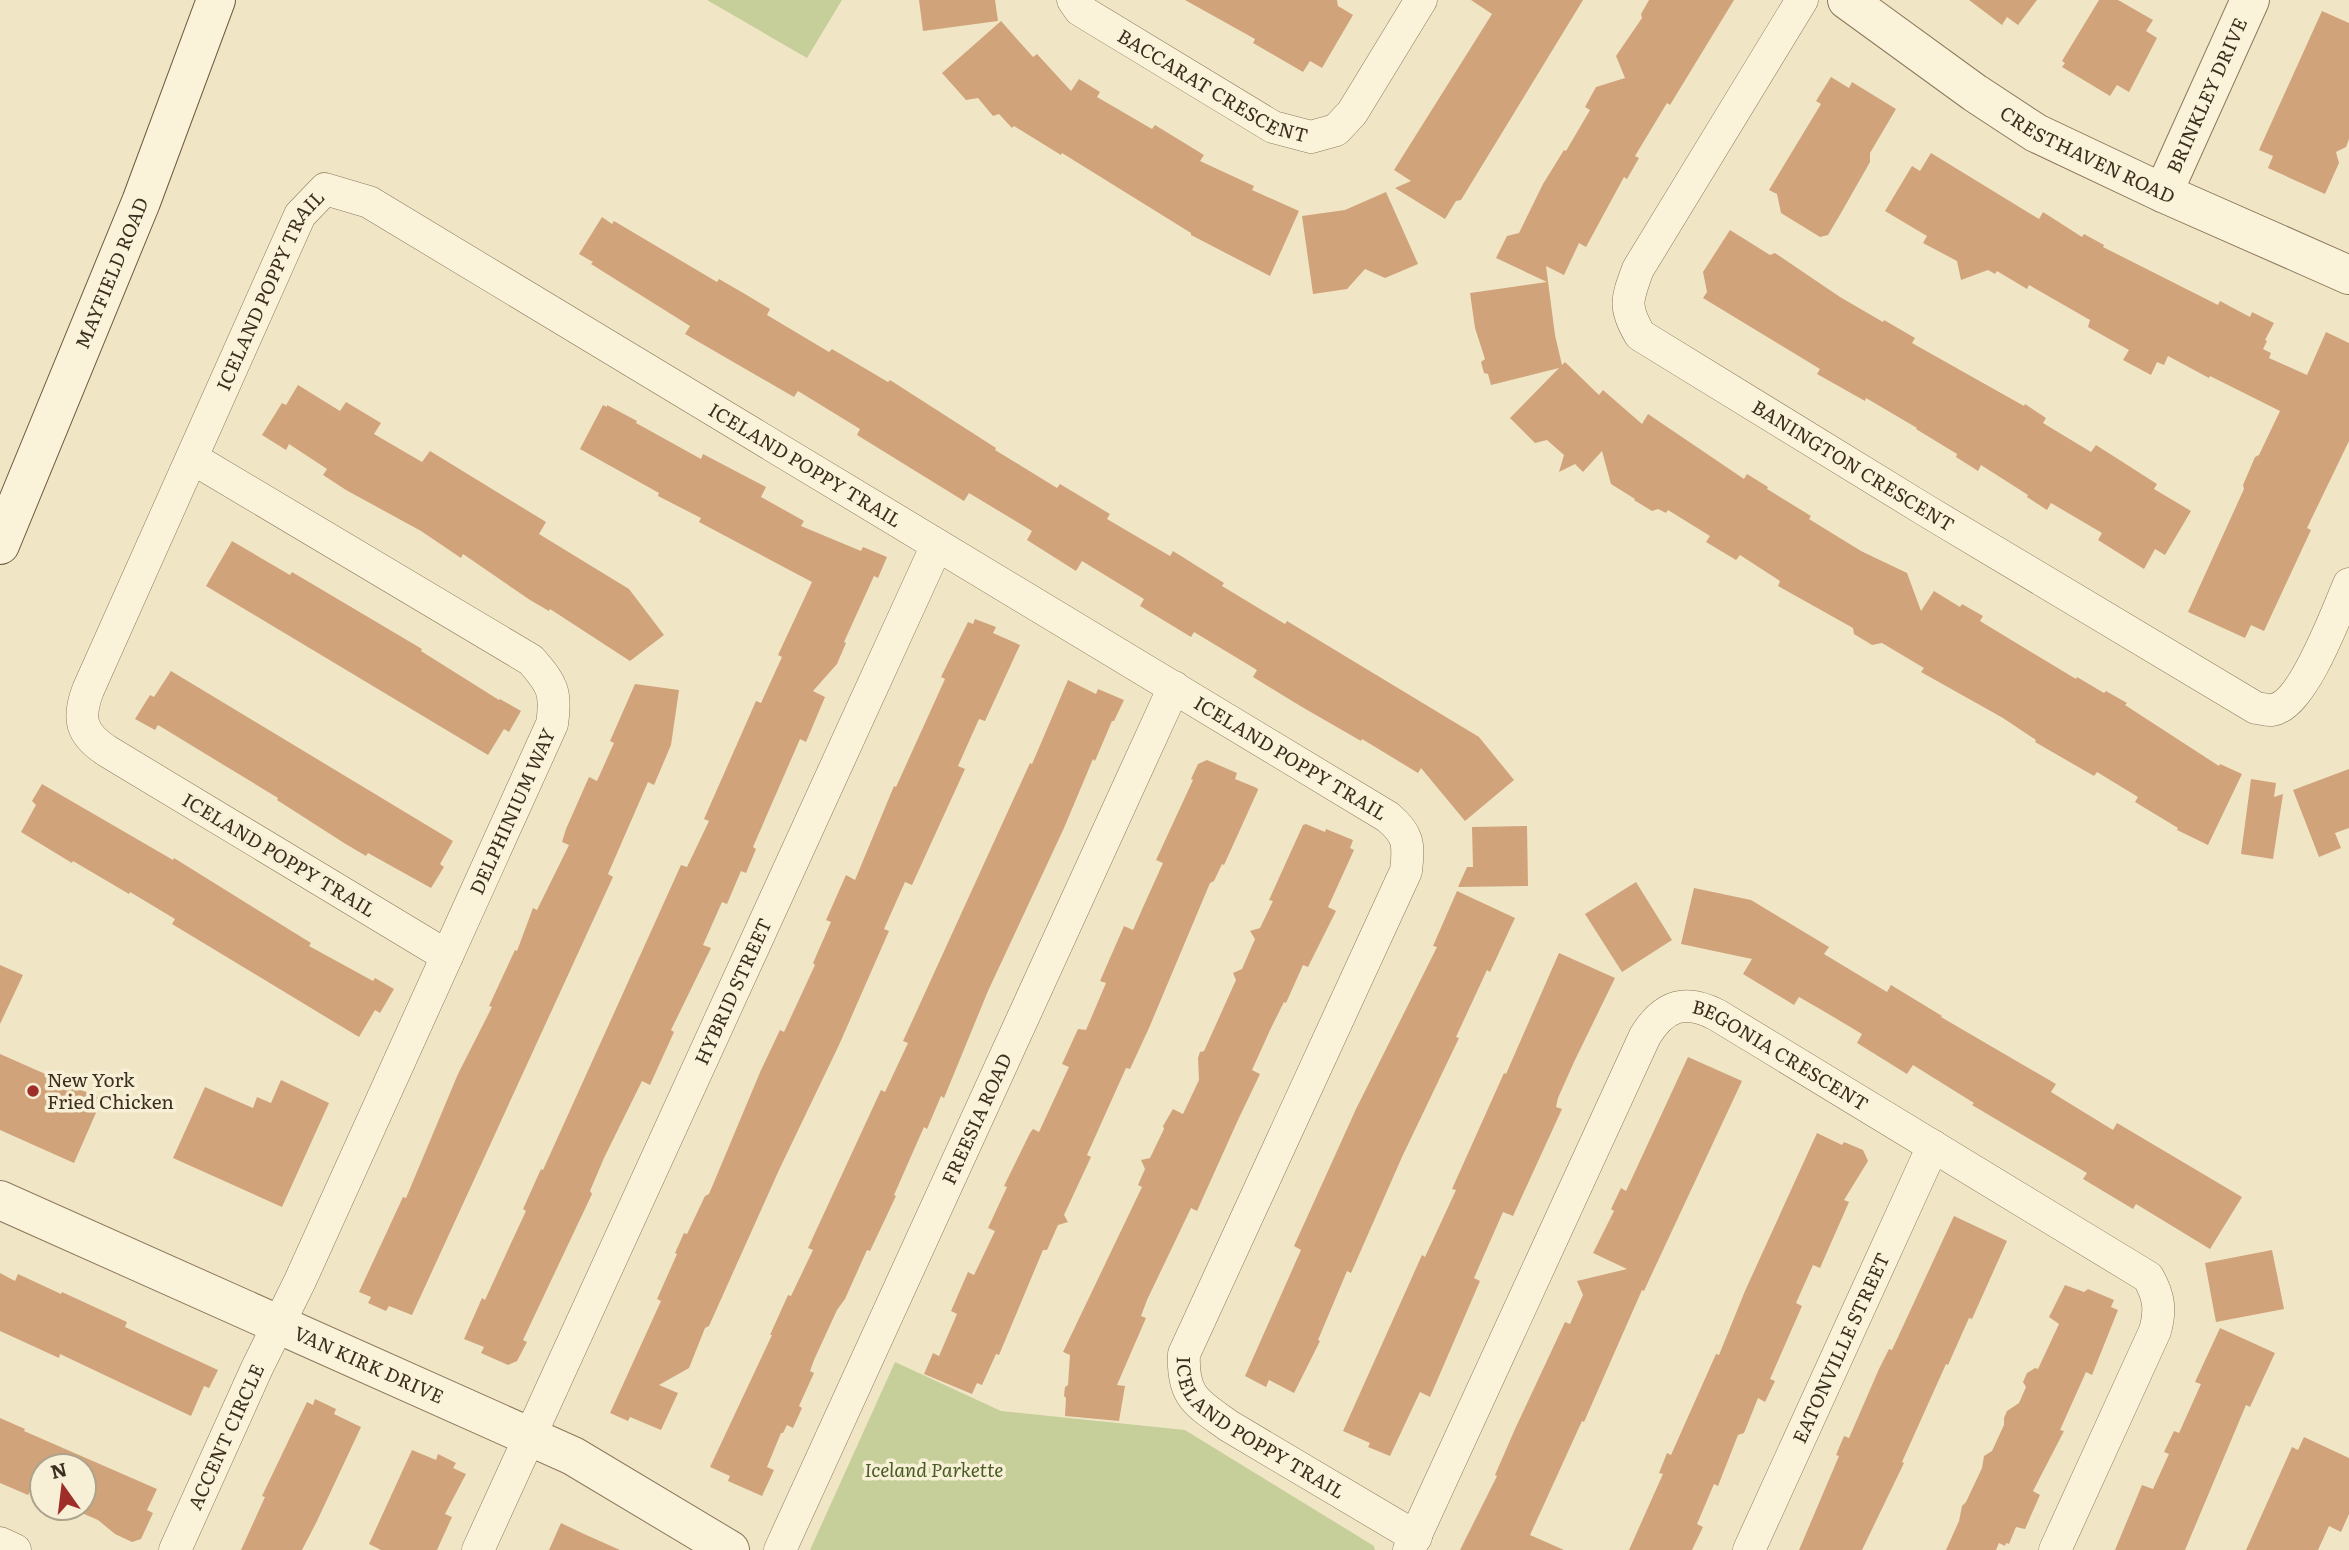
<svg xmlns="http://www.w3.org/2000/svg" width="2349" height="1550" font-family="Literata,serif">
<rect width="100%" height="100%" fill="#f0e6c6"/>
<!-- green -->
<g fill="#c6cf99">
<polygon points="707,0 842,0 807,58"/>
<polygon points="895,1362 1001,1411 1185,1430 1374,1546 1375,1550 810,1550"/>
</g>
<!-- building -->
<g fill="#d0a37b">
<polygon points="919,0 995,0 998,21 923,31"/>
<polygon points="1185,0 1337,0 1338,6 1353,15 1322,68 1310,61 1303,72 1253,43 1255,39"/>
<polygon points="1471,0 1583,0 1461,200 1456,201 1445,219 1395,188 1411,181 1394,170 1492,14"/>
<polygon points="1649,0 1734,0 1670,105 1667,103 1635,156 1639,158 1627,179 1624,177 1586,247 1579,243 1564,275 1546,266 1555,335 1562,365 1565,362 1599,395 1603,390 1642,424 1648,414 1744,479 1747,474 1768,487 1767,489 1811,516 1809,519 1861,551 1907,573 1921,611 1934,591 1960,607 1962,604 1983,616 1980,621 2076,679 2077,677 2104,693 2106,691 2127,703 2125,705 2219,766 2220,764 2242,774 2208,845 2177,830 2178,828 2135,802 2138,797 2097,772 2094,776 2035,742 2036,740 2003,718 1921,672 1924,668 1882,643 1872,645 1854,634 1853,628 1778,586 1780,581 1740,555 1736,560 1706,542 1710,536 1668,510 1666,513 1658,509 1652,511 1634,500 1635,499 1611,484 1602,451 1583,472 1575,464 1559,472 1564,455 1547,440 1535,443 1510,418 1559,368 1491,385 1488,374 1484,373 1481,362 1485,359 1475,328 1470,293 1547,282 1496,258 1507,236 1519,233 1543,184 1564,150 1566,151 1590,110 1585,107 1596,87 1625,78 1616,56 1642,18 1641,14"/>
<polygon points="1969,0 2037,0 2018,25 2007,17 2002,25"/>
<polygon points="2099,0 2118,0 2153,20 2146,31 2157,38 2129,92 2117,85 2110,96 2062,67 2065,63 2062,61"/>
<polygon points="2322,11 2349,23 2349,139 2346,147 2336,152 2339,163 2325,194 2268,168 2273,156 2259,150"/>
<polygon points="1001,21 1033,57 1037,54 1071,91 1079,79 1100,92 1097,97 1152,129 1155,125 1204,155 1200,161 1254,186 1252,190 1299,211 1270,276 1191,235 1191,233 1062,153 1061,155 1014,126 1012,128 999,114 993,116 978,98 966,100 942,73"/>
<polygon points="1831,77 1849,88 1852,82 1896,109 1870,153 1870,162 1841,213 1828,235 1820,237 1781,213 1777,194 1769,190 1821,104 1816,101"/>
<polygon points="1931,153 2039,219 2043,212 2082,237 2084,234 2104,245 2103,247 2218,305 2220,301 2250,317 2252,312 2274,323 2265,340 2267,341 2263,349 2271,353 2269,358 2307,375 2326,332 2349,343 2349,441 2307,528 2311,530 2264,631 2251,625 2245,638 2188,612 2244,489 2243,485 2255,457 2259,455 2280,411 2210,376 2209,378 2168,356 2164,365 2157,362 2151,375 2123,360 2129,350 2088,327 2090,320 2029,285 2027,289 1997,271 1995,274 1988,270 1961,280 1957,261 1923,243 1927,236 1885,211 1912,166 1920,171"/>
<polygon points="1386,192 1418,264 1385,278 1365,269 1347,289 1313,294 1302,216 1345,210"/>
<polygon points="602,217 612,224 614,221 717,282 719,279 745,294 770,309 767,315 829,352 832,349 888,382 890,380 996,448 995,450 1057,488 1060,484 1110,514 1107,519 1170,556 1173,551 1224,583 1222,586 1285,624 1287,621 1479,737 1514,780 1465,821 1421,768 1418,773 1362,739 1361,741 1302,707 1253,677 1257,670 1194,632 1191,637 1140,606 1144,599 1082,561 1076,571 1027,540 1032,531 969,493 964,501 857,435 860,429 798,391 794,397 685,334 690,326 591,264 593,262 579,254"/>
<polygon points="1730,230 1770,255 1775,253 1840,297 1883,322 1884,320 1915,338 1912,343 2024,406 2025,404 2046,418 2043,423 2091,452 2096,445 2157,484 2154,489 2191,511 2165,555 2155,549 2144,569 2098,540 2102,533 2051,503 2047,510 2027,497 2028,495 1981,465 1978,471 1956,457 1957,454 1916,429 1917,428 1866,398 1865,401 1817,374 1820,369 1703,298 1707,292 1703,272"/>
<polygon points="298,385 340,411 346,402 381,423 374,434 422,462 430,451 546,522 539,534 629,589 664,635 630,661 550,609 549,611 530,600 463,554 461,558 421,531 346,490 323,475 327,469 289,444 286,450 262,435 282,403 286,405"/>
<polygon points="603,405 607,407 607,405 637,421 636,423 701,459 703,454 766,487 761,497 804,521 801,526 861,551 863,547 887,557 878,578 874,576 844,642 846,643 837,664 813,691 825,697 806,742 800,739 753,847 756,849 746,873 741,871 727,904 722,902 703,945 711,948 671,1030 674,1032 650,1085 642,1081 604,1158 590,1191 592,1194 523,1340 527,1342 517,1361 508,1365 481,1353 484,1347 464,1339 482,1298 485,1300 512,1241 526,1211 523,1209 541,1169 543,1170 681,865 687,867 709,821 704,819 756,701 761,703 782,657 778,655 812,582 699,522 701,518 658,496 659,493 580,449"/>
<polygon points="232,541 290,575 292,572 422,649 421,651 499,700 500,699 521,711 509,732 504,729 488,755 206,586"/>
<polygon points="975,619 996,627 993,633 1020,645 985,721 979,719 958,766 965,769 912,885 905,882 884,929 889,931 839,1045 779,1170 709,1326 705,1328 689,1368 659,1385 678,1393 661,1430 630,1417 628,1421 610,1413 661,1301 657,1299 677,1254 675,1253 684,1233 687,1234 705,1196 709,1194 761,1070 780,1030 784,1032 815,965 813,963 831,922 826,920 846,875 855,880 894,786 896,787 945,679 941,677 968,622 973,624"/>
<polygon points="171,671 453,841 440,864 444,867 431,888 368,853 366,856 344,843 277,800 278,798 158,725 155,730 135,719 150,695 154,697"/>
<polygon points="1068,680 1096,694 1098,689 1124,700 1114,721 1112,721 1095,761 1093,759 1064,828 988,991 944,1098 941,1096 927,1129 924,1127 894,1195 896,1196 870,1251 867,1250 845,1299 837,1310 814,1360 810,1371 814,1373 799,1406 802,1408 793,1428 787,1425 783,1433 781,1433 767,1467 774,1470 762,1496 728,1481 730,1476 710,1467 772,1335 770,1335 788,1295 791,1296 813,1250 808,1248 881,1090 885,1092 908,1043 903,1041 1030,763 1032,764"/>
<polygon points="635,684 679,690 671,745 654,785 648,782 608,874 613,877 412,1315 389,1306 386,1311 368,1303 371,1297 359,1292 403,1197 406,1198 458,1074 492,1007 489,1006 515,950 517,951 533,908 537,910 569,845 562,842 566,829 589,777 597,781 614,743 610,741"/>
<polygon points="1207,760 1237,773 1235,779 1257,788 1258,790 1224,865 1222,864 1214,881 1210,883 1149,1028 1130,1069 1126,1068 1087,1155 1091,1157 1064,1215 1068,1222 1058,1225 1047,1250 1043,1250 999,1355 996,1354 982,1385 977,1383 972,1394 924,1374 933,1353 939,1356 957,1314 951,1311 968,1272 974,1275 995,1231 988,1228 1007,1187 1004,1186 1030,1133 1033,1129 1039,1132 1069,1067 1062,1064 1078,1029 1086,1030 1106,983 1100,981 1124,926 1133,930 1144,905 1163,863 1156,860 1193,780 1191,779 1198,764"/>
<polygon points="2349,769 2349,828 2335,833 2341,848 2319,857 2293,790"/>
<polygon points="2251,779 2276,783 2274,797 2283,794 2273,859 2241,854"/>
<polygon points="42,784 173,860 174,858 311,943 309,946 373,981 375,978 394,989 380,1013 375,1010 359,1037 172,924 175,919 130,892 129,894 73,861 72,863 21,832 36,805 32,801"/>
<polygon points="1306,824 1325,832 1326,829 1353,840 1350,848 1354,850 1328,907 1336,911 1308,967 1303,965 1286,1003 1284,1002 1271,1028 1252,1070 1260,1074 1238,1120 1197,1211 1191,1208 1147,1300 1141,1316 1146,1318 1117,1385 1125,1386 1119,1421 1065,1416 1066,1398 1064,1396 1065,1387 1068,1385 1070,1355 1063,1352 1142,1187 1138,1185 1145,1169 1141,1160 1150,1158 1164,1129 1163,1126 1173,1109 1183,1114 1199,1080 1198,1058 1200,1052 1204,1051 1236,980 1233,973 1242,969 1255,939 1250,931 1260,928 1273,901 1269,900 1303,825"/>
<polygon points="1527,826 1528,886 1458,887 1467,867 1473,867 1472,827"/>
<polygon points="1636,882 1672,940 1622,972 1585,914"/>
<polygon points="1694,888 1751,900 1829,947 1824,954 1887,992 1891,985 1942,1016 1941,1017 2056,1084 2051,1092 2113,1130 2117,1123 2242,1197 2210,1249 2136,1204 2133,1209 2083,1179 2087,1173 1972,1105 1974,1103 1913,1065 1907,1074 1857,1043 1862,1034 1820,1009 1799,997 1794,1005 1743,974 1752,959 1681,944"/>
<polygon points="1457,891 1515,918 1490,972 1487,970 1456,1037 1459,1038 1402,1157 1351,1273 1347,1271 1318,1340 1320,1341 1294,1393 1269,1380 1266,1387 1245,1376 1301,1250 1294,1246 1356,1109 1437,947 1433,946"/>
<polygon points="1559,953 1615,978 1574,1062 1558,1098 1556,1107 1562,1109 1513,1216 1503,1212 1485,1253 1474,1278 1480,1281 1430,1397 1420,1392 1390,1456 1368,1447 1370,1443 1343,1431 1422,1255 1425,1257 1456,1190 1452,1189 1504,1073 1506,1074"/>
<polygon points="0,965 23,975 0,1024"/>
<polygon points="0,1054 102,1099 74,1163 0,1130"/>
<polygon points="1688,1057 1742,1081 1649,1280 1644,1291 1642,1290 1584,1422 1582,1421 1530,1535 1564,1550 1460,1550 1497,1476 1495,1475 1515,1429 1565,1322 1570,1324 1583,1295 1577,1281 1627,1269 1593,1253 1614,1211 1611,1209 1621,1188 1626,1191"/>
<polygon points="281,1080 329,1103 282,1207 173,1158 205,1087 253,1108 257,1097 271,1103"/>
<polygon points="1817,1133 1842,1145 1844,1142 1863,1150 1868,1161 1844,1200 1849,1202 1820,1268 1813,1265 1796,1303 1802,1306 1770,1379 1775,1381 1765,1402 1758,1398 1744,1433 1738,1435 1718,1486 1714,1484 1697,1524 1703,1527 1692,1550 1629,1550 1663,1474 1659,1473 1667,1453 1671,1455 1716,1354 1719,1355 1745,1291"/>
<polygon points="1954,1216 2007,1241 1972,1319 1969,1318 1948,1365 1946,1364 1902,1462 1904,1463 1862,1550 1799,1550 1839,1456 1836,1455 1844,1436 1849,1438 1879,1369 1889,1349 1892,1350"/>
<polygon points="2272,1250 2284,1309 2216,1322 2205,1263"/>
<polygon points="0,1273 15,1281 18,1274 61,1294 62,1292 127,1322 125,1327 218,1370 209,1388 204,1386 191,1416 60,1354 59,1358 0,1331"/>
<polygon points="2065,1285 2084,1292 2088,1289 2114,1300 2111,1307 2118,1310 2092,1375 2086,1372 2060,1430 2064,1431 2033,1491 2040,1495 2025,1529 2016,1527 2009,1544 2006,1543 2005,1546 1999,1543 1996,1550 1946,1550 1959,1521 1962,1506 1966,1502 1982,1468 1984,1456 1992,1451 2004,1425 2004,1418 2007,1411 2019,1403 2026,1387 2023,1382 2027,1373 2035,1368 2038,1369 2059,1324 2049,1317"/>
<polygon points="2220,1328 2275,1353 2250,1407 2246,1405 2185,1550 2115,1550 2142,1485 2153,1489 2169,1454 2164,1452 2174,1431 2179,1433 2201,1384 2195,1382"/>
<polygon points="315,1399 336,1409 334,1414 361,1427 317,1521 302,1550 241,1550 265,1497 262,1496 307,1402 313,1405"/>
<polygon points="0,1418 25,1429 24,1431 157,1489 147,1510 153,1513 141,1539 132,1542 115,1534 98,1520 84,1514 84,1466 42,1466 42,1495 31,1490 28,1495 0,1483"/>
<polygon points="2304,1437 2349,1458 2349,1514 2341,1532 2329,1526 2318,1550 2246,1550 2292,1447 2298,1450"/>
<polygon points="412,1450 436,1460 438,1454 456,1463 453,1468 466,1474 445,1514 452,1517 437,1550 381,1550 369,1544"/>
<polygon points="561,1523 584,1534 620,1550 549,1550"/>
</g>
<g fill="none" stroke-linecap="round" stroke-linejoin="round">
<defs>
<g id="minor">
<path id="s1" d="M1073,0l7,10 193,117 38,10 25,-7 16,-17 69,-113"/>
<path id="s2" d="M1802,0l-164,269c-11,30 -15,37 2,66l285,175 331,198c5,0 12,3 16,2 31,-4 65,-98 77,-126"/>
<path id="s3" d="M447,956l-340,-205c-26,-17 -30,-32 -19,-61l212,-475 25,-26 44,13 1019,615c21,18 21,27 18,54l-222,483c-2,43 13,49 45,72l187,111"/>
<polyline points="0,1543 15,1550"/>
<path id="s4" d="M175,1550l82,-182 43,-87 252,-557c5,-32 0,-40 -21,-64l-339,-202"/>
<path id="s5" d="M478,1550l459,-1005"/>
<path id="s6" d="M780,1550l394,-863"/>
<path id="s7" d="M1409,1550l236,-514c19,-31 40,-38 72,-21l431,262c11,19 13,33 7,54l-100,219"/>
<path id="s8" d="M1749,1550l184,-404"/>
</g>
<g id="tertiary">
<path id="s9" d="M1847,0l128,93 61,40 127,60 186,82"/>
<path id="s10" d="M2163,193l87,-193"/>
<path id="s11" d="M0,1200l573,256 157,94"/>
</g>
<g id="secondary">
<path id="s12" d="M0,545l141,-343 75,-202"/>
</g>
</defs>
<!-- minor casing -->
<use href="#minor" stroke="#8d785b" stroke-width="33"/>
<!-- tertiary casing -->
<use href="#tertiary" stroke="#8d785b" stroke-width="40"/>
<!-- secondary casing -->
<use href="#secondary" stroke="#6f593e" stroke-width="40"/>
<!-- minor -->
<use href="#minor" stroke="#faf3da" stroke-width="32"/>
<!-- tertiary -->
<use href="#tertiary" stroke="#faf3da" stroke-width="38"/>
<!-- secondary -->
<use href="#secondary" stroke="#faf3da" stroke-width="38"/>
</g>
<!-- markers -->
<circle fill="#9f2e28" stroke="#f7f0d6" stroke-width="2.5" cx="33" cy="1091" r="7"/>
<g text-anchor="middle" stroke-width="7" stroke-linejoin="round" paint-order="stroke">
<!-- street labels -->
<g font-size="19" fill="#3d2f1f" stroke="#f7f0d6">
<text dy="7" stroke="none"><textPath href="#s1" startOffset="166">BACCARAT CRESCENT</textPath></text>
<text dy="7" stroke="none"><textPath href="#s10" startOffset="107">BRINKLEY DRIVE</textPath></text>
<text dy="7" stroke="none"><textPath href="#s9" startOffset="287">CRESTHAVEN ROAD</textPath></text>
<text dy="7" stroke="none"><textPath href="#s12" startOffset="294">MAYFIELD ROAD</textPath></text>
<text dy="7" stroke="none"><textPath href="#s3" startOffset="908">ICELAND POPPY TRAIL</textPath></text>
<text dy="7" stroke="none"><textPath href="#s3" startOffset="1580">ICELAND POPPY TRAIL</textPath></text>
<text dy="7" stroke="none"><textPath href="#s2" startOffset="635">BANINGTON CRESCENT</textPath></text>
<text dy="7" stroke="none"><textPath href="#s3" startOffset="2147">ICELAND POPPY TRAIL</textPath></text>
<text dy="7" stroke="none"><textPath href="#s4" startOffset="812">DELPHINIUM WAY</textPath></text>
<text transform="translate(279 855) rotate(31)" y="7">ICELAND POPPY TRAIL</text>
<text dy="7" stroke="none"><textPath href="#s5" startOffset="614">HYBRID STREET</textPath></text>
<text dy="7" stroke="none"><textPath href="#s7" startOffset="726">BEGONIA CRESCENT</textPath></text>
<text dy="7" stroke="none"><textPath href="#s6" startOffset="474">FREESIA ROAD</textPath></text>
<text dy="7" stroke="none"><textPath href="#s8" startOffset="222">EATONVILLE STREET</textPath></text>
<text dy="7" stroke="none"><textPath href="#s11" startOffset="404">VAN KIRK DRIVE</textPath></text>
<text dy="7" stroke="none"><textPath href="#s3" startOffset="2966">ICELAND POPPY TRAIL</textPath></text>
<text dy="7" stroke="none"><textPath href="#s4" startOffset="124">ACCENT CIRCLE</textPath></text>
</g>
<!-- poi labels -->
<g font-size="19" fill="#3d2f1f" stroke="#f7f0d6" text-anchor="start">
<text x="47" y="1087">New York<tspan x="47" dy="22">Fried Chicken</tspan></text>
</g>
<!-- park labels -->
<g font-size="19" font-style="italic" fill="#495a25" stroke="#f7f0d6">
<text x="934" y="1477">Iceland Parkette</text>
</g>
</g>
<!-- north arrow -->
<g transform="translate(63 1487) rotate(346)"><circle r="33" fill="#f7f0d6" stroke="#ada38d" stroke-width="2"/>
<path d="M0-5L12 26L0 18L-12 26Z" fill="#9f2e28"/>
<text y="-10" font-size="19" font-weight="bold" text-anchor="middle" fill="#3d2f1f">N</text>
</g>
</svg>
